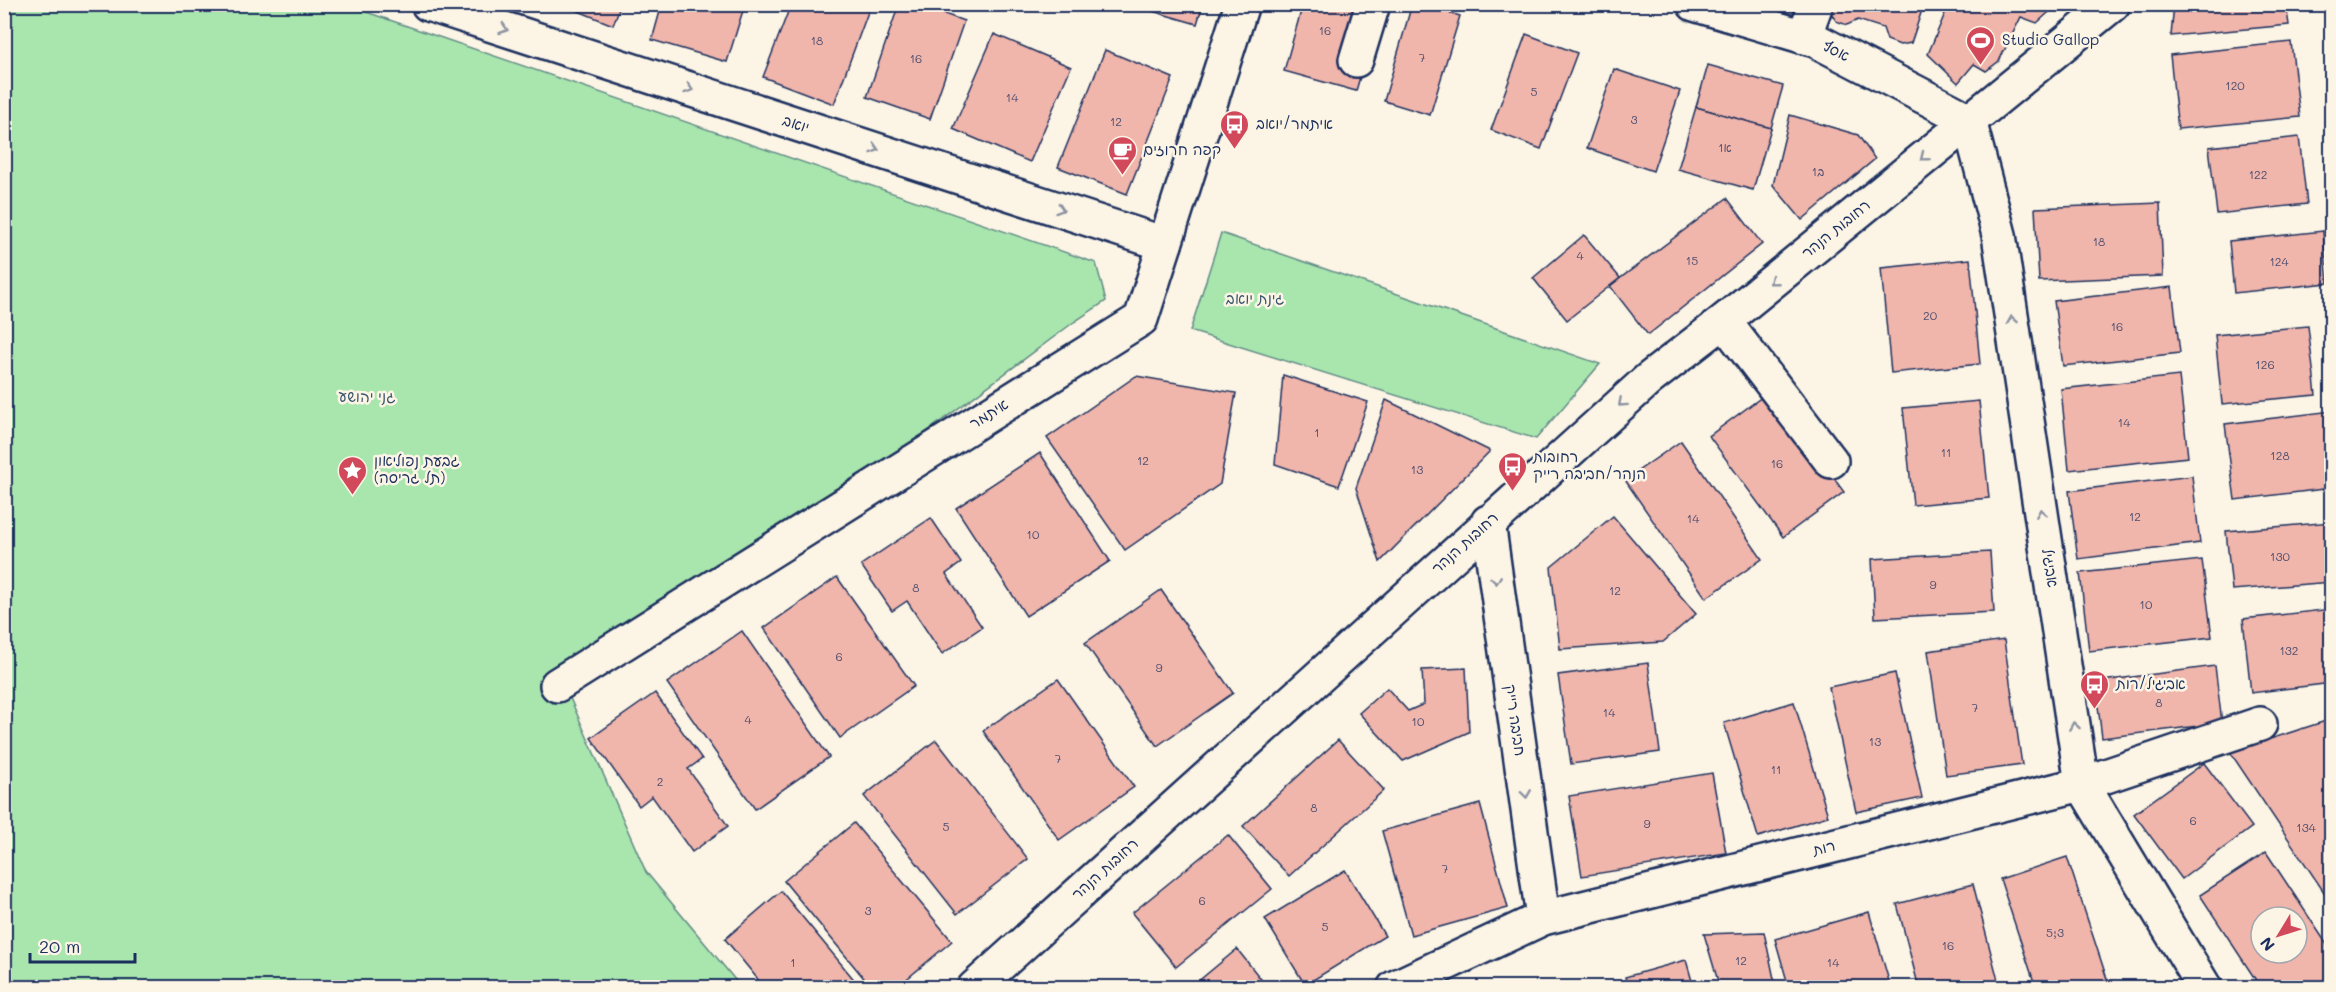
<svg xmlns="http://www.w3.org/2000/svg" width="2336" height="992" font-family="Mali,'Playpen Sans Hebrew',sans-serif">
<rect width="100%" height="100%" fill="#fcf5e5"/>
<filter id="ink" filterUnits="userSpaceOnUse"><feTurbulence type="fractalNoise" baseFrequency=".0167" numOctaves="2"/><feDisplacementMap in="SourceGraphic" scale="12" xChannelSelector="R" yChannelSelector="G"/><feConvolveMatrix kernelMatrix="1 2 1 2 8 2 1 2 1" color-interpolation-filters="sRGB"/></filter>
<g filter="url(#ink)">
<!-- green -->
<g fill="#a8e6ae" stroke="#628a86" stroke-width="1.5">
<polygon points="4,5 346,5 1096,263 1106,301 1074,322 570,698 646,872 741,987 5,987"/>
<polygon points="1221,233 1600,364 1536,439 1190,331"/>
</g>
<!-- building -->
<g fill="#f0b5ab" stroke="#1b2f5e" stroke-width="1.5" fill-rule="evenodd">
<polygon points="561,4 621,4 613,25"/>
<polygon points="662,4 745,4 727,62 652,40"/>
<polygon points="791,4 871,4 834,104 763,77"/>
<polygon points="899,4 916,4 964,21 930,119 867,97"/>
<polygon points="1128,4 1203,4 1197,24"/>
<polygon points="1303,4 1362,4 1364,63 1356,91 1284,71"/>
<polygon points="1412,4 1423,4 1460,16 1430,115 1384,101"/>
<polygon points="1834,4 1924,4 1911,43 1900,45 1887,40 1883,28 1858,20 1847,25 1836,21 1831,13"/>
<polygon points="1949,4 2058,4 2037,23 2021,17 1999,61 1986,71 1974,64 1958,83 1928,54"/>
<polygon points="2174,4 2286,4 2289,25 2171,36"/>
<polygon points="994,34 1071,67 1030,162 953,129"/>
<polygon points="1526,34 1577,53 1541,149 1491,130"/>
<polygon points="2291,42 2300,117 2178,129 2170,55"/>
<polygon points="1105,50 1173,78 1127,194 1058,167"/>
<polygon points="1708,65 1783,86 1771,128 1696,107"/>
<polygon points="1614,69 1680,91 1653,171 1587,148"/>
<polygon points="1696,107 1771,128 1753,190 1678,169"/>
<polygon points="1790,115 1858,135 1875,159 1802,220 1773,185"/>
<polygon points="2299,137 2307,204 2217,214 2209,147"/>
<polygon points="1727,198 1762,244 1648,335 1610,286"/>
<polygon points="2160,203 2163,276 2039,281 2035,208"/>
<polygon points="2323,231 2328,283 2234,293 2229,241"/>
<polygon points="1584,235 1620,278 1567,320 1533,278"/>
<polygon points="1970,259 1980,364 1891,373 1881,268"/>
<polygon points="2172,287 2180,353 2063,366 2054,301"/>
<polygon points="2308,326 2316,395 2222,404 2215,335"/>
<polygon points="1283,375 1368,402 1339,486 1275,464"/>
<polygon points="1136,376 1236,393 1220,484 1125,550 1047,438"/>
<polygon points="2179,376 2188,457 2069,470 2061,389"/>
<polygon points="1770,391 1844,492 1783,537 1709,436"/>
<polygon points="1386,400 1490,451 1380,562 1356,488"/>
<polygon points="1979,401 1989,498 1913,505 1903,408"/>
<polygon points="2332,411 2332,488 2235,500 2225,424"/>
<polygon points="1681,441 1762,559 1706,598 1625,480"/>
<polygon points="1040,453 1110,561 1026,616 956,508"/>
<polygon points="2192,476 2200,543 2078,559 2069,491"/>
<polygon points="1613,516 1696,614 1663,642 1560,649 1551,567"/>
<polygon points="931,518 961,563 946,574 982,627 942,654 907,601 892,611 861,565"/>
<polygon points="2332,522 2332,582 2232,590 2226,531"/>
<polygon points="1990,552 1994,612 1875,618 1872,559"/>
<polygon points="2202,560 2212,637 2089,651 2080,573"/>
<polygon points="837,577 914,686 840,738 764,628"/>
<polygon points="1161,590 1233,693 1157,746 1085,643"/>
<polygon points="2332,609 2332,683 2251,693 2243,619"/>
<polygon points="742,631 829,757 755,809 667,683"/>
<polygon points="2004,640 2022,765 1946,775 1928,651"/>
<polygon points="1648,663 1660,752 1571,764 1558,675"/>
<polygon points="2215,666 2222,723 2102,738 2095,682"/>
<polygon points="1466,668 1469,732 1403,761 1359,713 1387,688 1408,711 1424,704 1422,670"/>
<polygon points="1895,673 1922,798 1856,812 1829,687"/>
<polygon points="1058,679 1134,787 1059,840 983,731"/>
<polygon points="655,693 702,759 688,769 728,826 692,852 652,796 639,806 591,738"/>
<polygon points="1794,702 1828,816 1758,837 1724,723"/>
<polygon points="2332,719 2332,904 2230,752"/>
<polygon points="936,740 1028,859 957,914 864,796"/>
<polygon points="1338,740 1384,790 1289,876 1243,826"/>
<polygon points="2204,763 2252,827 2182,879 2134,814"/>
<polygon points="1712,773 1726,853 1582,876 1569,796"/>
<polygon points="1480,804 1508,908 1411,935 1382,831"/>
<polygon points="854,823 952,941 896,988 872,988 784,881"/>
<polygon points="1228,835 1272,889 1176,967 1132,913"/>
<path d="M2266,852l66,100v36h-71l-61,-93zM2261,917h36v36h-36z"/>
<polygon points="2067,857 2110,988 2036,988 2000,879"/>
<polygon points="1345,870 1385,936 1305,985 1265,919"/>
<polygon points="1973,884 2000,988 1919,988 1897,904"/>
<polygon points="781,891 861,988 765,988 725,939"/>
<polygon points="1869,912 1891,988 1789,988 1775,939"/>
<polygon points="1764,932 1776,988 1720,988 1704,934"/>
<polygon points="1237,949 1268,988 1190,988"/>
<polygon points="1686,960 1694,988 1628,988 1625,977"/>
</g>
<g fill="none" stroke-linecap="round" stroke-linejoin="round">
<defs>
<g id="minor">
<polyline points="428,4 1165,244"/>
<polyline points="1694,4 1815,40 1969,120"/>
<polyline points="1804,37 1816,4"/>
<polyline points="1356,60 1373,4"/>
<polyline points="1969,120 1999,235 2082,784 2205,988"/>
<polyline points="1724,321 1831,461"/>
<polyline points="1488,522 1543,918"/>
<polyline points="557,685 1141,319 1242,4"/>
<polyline points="974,988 1649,379 1724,321 2113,4"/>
<polyline points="1394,988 1543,918 2082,784 2260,724"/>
</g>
</defs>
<!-- minor casing -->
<use href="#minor" stroke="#1b2f5e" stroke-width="38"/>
<!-- minor -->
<use href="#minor" stroke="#fcf5e5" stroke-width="33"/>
</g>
<!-- one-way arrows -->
<defs><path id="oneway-chevron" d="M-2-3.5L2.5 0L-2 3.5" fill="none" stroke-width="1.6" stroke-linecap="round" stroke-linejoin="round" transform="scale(1.5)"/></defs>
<g stroke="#8c92a2">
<use href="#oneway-chevron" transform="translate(504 29) rotate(18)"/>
<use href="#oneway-chevron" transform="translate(689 89) rotate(18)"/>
<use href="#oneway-chevron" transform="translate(875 149) rotate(18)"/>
<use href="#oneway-chevron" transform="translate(1924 157) rotate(141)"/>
<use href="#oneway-chevron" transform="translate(1060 209) rotate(18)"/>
<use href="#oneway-chevron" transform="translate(1773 281) rotate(141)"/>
<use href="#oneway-chevron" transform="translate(2012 320) rotate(-99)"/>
<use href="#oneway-chevron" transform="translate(1622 403) rotate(138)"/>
<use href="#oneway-chevron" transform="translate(2041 513) rotate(-99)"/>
<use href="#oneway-chevron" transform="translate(1496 580) rotate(82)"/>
<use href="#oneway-chevron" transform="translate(2074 726) rotate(-99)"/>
<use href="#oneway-chevron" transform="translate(1526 794) rotate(82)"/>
</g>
</g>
<!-- icons -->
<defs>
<symbol id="stadium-pin" viewBox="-11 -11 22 30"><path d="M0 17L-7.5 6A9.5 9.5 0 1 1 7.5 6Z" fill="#d1495b" stroke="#fcf5e5"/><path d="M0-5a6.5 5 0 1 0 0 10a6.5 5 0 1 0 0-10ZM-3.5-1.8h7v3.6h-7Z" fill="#fff"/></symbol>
<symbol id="bus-pin" viewBox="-11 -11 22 30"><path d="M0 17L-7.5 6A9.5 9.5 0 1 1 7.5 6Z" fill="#d1495b" stroke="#fcf5e5"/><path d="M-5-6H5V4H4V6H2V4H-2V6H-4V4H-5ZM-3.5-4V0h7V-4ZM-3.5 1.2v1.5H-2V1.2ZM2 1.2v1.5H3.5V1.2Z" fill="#fff"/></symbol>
<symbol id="cafe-pin" viewBox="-11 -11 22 30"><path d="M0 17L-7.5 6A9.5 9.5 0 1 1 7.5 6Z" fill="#d1495b" stroke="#fcf5e5"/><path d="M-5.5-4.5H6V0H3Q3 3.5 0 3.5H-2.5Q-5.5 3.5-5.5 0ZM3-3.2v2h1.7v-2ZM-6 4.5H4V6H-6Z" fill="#fff"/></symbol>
<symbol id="sight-pin" viewBox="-11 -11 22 30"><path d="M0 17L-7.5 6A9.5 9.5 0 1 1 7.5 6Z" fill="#d1495b" stroke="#fcf5e5"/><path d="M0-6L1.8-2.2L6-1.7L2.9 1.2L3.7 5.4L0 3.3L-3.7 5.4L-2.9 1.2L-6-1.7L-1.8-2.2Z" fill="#fff"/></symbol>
</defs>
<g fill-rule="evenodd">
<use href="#stadium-pin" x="1964" y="24" width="33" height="45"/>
<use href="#bus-pin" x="1218" y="108" width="33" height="45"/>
<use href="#cafe-pin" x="1106" y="134" width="33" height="45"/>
<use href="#bus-pin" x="1496" y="450" width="33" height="45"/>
<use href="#sight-pin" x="336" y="454" width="33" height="45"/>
<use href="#bus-pin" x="2078" y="668" width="33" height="45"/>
</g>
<g text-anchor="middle" stroke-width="5" stroke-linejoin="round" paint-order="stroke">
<!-- number labels -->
<g font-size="12" fill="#505071">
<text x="1325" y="35">16</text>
<text x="817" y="45">18</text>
<text x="1422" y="62">7</text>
<text x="916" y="63">16</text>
<text x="2235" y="90">120</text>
<text x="1534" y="96">5</text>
<text x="1012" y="102">14</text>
<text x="1634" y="124">3</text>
<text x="1116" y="126">12</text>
<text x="1725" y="152">1א</text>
<text x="1818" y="176">1ב</text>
<text x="2258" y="179">122</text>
<text x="2099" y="246">18</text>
<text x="1580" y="260">4</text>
<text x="1692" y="265">15</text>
<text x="2279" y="266">124</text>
<text x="1930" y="320">20</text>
<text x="2117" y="331">16</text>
<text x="2265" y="369">126</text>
<text x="2124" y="427">14</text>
<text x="1317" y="437">1</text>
<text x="1946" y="457">11</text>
<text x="2280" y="460">128</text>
<text x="1143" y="465">12</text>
<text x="1777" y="468">16</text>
<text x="1417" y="474">13</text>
<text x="2135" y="521">12</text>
<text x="1693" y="523">14</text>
<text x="1033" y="539">10</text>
<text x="2280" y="561">130</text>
<text x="1933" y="589">9</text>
<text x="916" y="592">8</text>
<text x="1615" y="595">12</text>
<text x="2146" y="609">10</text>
<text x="2289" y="655">132</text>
<text x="839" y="661">6</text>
<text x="1159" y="672">9</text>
<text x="2159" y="707">8</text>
<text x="1975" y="712">7</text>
<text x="1609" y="717">14</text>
<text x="748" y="724">4</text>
<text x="1418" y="726">10</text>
<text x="1875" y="746">13</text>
<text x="1058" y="763">7</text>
<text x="1776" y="774">11</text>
<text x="660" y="786">2</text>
<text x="1314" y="812">8</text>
<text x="2193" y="825">6</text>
<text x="1647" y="828">9</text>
<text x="946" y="831">5</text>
<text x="2306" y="832">134</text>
<text x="1445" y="873">7</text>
<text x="1202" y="905">6</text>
<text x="868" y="915">3</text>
<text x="1325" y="931">5</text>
<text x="2055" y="937">5;3</text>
<text x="1948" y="950">16</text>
<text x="1741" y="965">12</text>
<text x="793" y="967">1</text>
<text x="1833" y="967">14</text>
</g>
<!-- poi labels -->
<g font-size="15" fill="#1b2f5e" stroke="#fcf5e5" text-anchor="start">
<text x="2002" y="45">Studio Gallop</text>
<text x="1256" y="129">איתמר/יואב</text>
<text x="1143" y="155">קפה חרוזים</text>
<text x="1533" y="462">רחובות<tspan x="1533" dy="17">הנהר/חביבה רייק</tspan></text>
<text x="374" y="466">גבעת נפוליאון<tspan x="374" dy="17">(תל גריסה)</tspan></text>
<text x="2116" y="689">אביגיל/רות</text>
</g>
<!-- street labels -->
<g font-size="15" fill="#1b2f5e" stroke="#fcf5e5">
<text transform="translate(1836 51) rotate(27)" y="5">אסף</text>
<text transform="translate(796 124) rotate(18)" y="5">יואב</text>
<text transform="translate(1836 229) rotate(-39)" y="5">רחובות הנהר</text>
<text transform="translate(989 414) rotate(-32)" y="5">איתמר</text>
<text transform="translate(1465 543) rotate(-42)" y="5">רחובות הנהר</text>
<text transform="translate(2050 568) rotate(81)" y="5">אביגיל</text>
<text transform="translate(1515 720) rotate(82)" y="5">חביבה רייק</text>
<text transform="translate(1824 848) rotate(-14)" y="5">רות</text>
<text transform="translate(1105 869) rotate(-42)" y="5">רחובות הנהר</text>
</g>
<!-- park labels -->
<g font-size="15" fill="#37546e" stroke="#fcf5e5">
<text x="1255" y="304">גינת יואב</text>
<text x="367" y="402">גני יהושע</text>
</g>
</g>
<!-- margin -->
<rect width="2336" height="992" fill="none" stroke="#fcf5e5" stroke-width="24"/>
<rect x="12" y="12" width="2312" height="968" fill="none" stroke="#1b2f5e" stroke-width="2" filter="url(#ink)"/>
<!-- north arrow -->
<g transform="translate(2279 935) rotate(232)"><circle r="28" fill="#fcf5e5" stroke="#a2a6af" stroke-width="1.5"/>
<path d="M0-4.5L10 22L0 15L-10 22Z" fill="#d1495b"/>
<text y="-9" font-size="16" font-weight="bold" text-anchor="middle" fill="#1b2f5e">N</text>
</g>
<!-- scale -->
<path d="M30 953v9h105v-9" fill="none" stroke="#1b2f5e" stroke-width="3"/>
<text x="39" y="953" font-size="18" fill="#1b2f5e" stroke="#fcf5e5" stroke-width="4.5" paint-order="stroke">20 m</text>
</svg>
